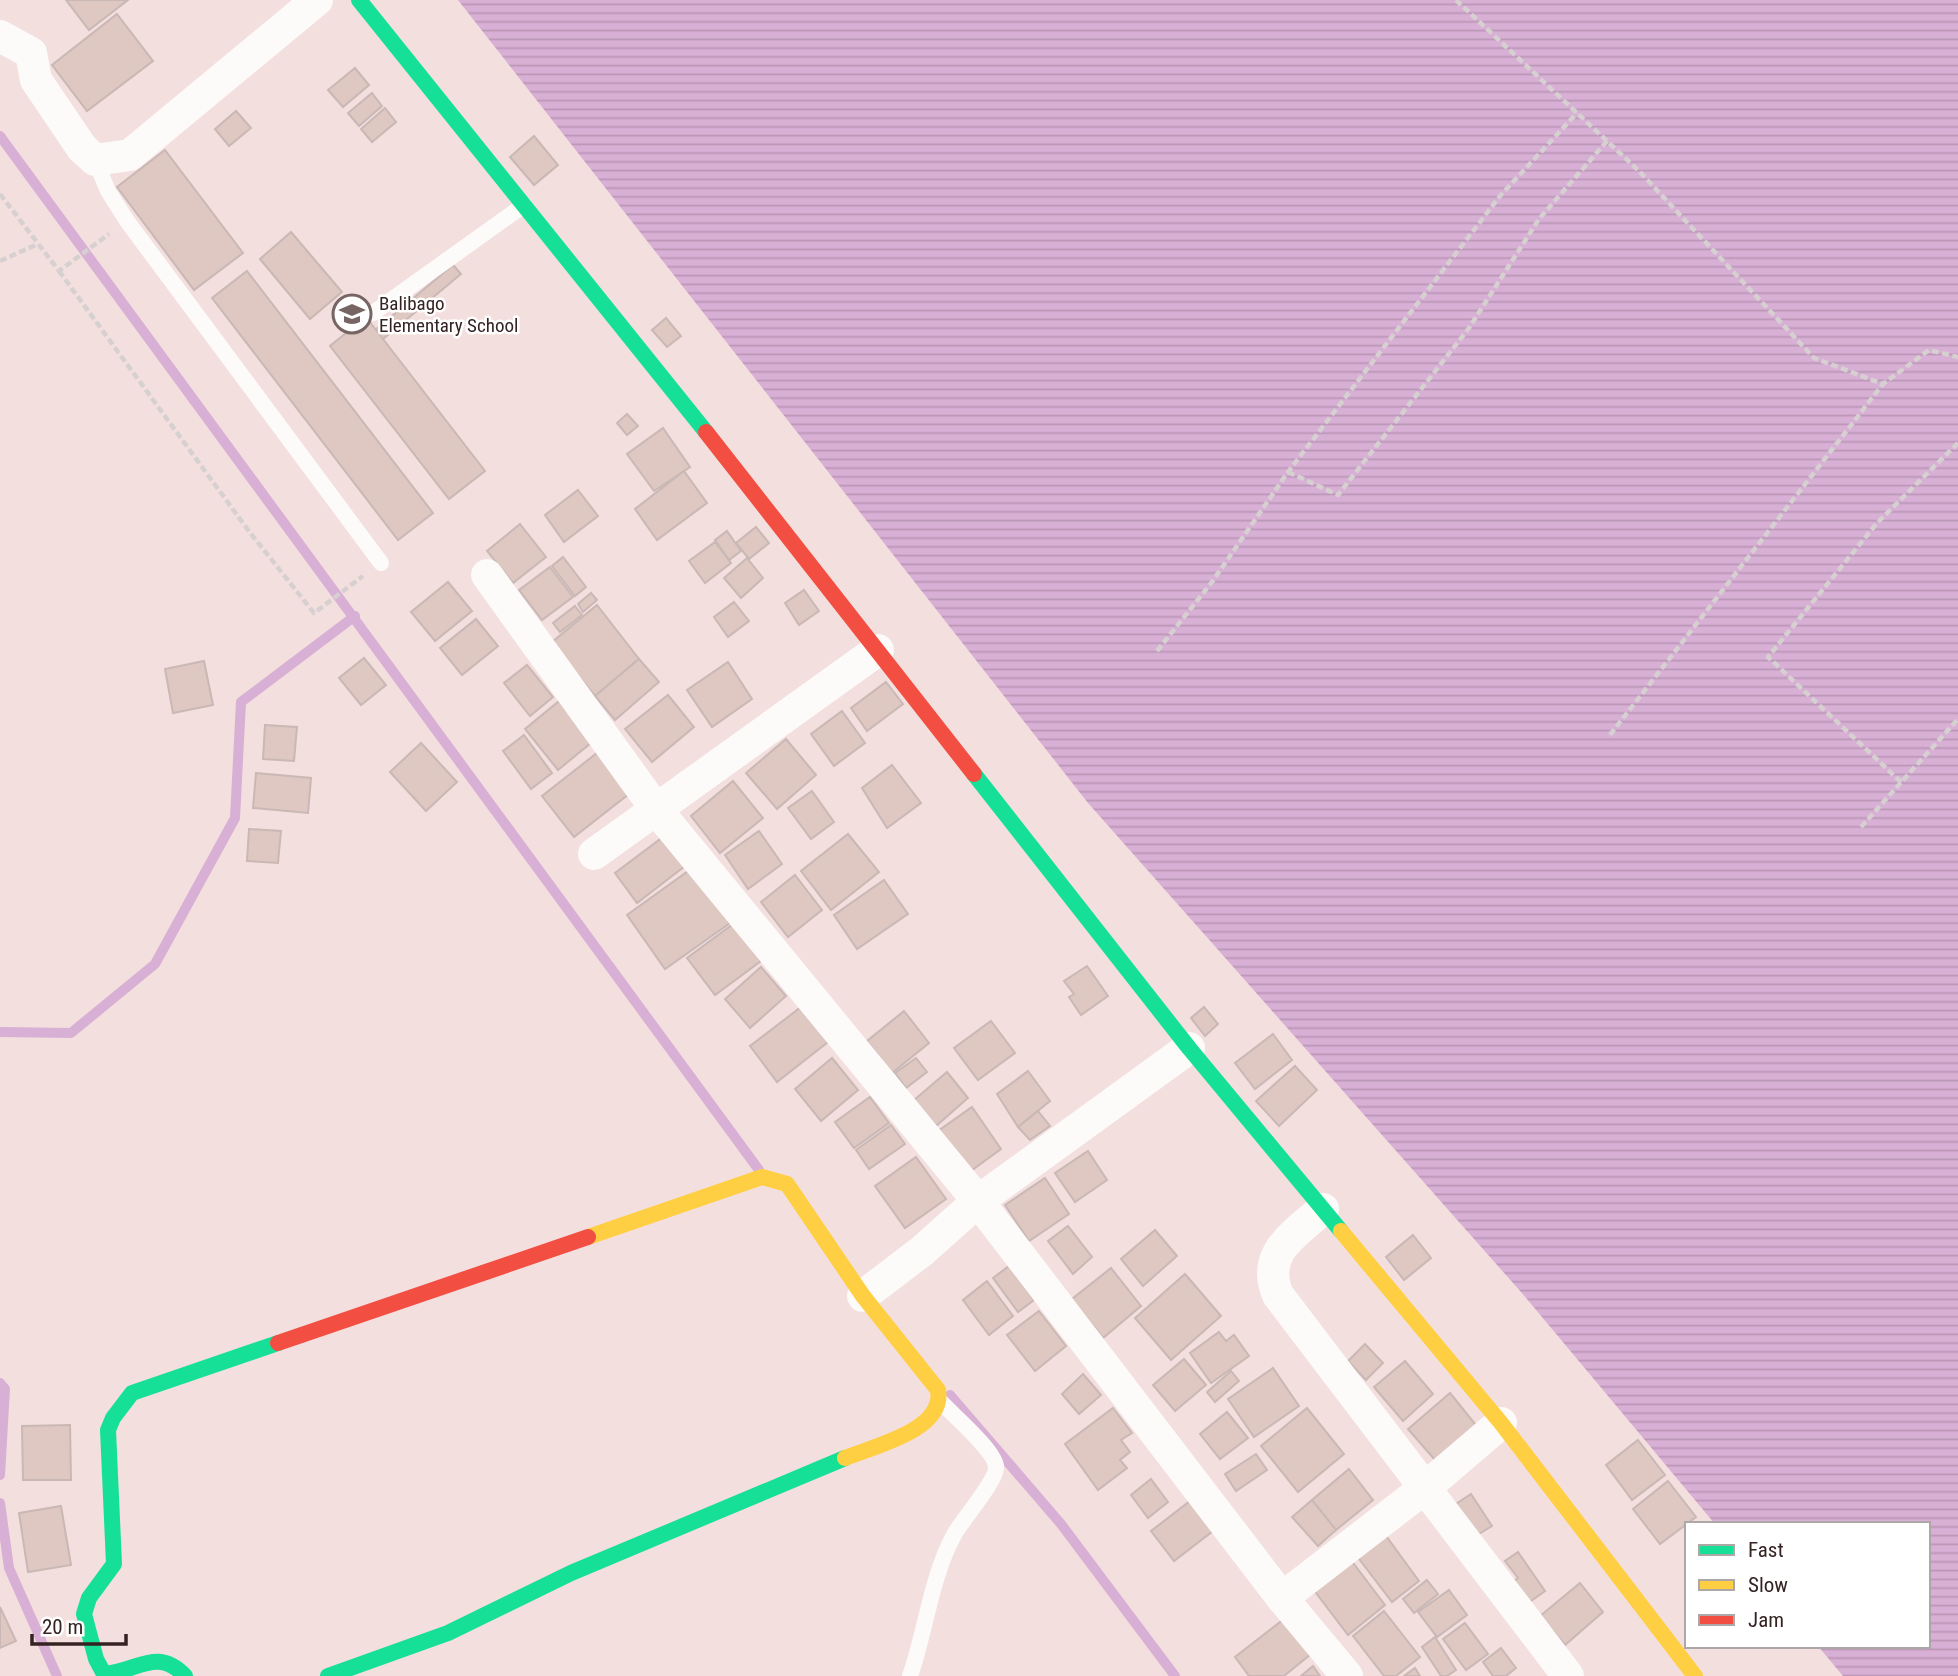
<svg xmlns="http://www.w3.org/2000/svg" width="1958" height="1676" font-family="'Roboto Condensed',sans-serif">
<defs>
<pattern id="water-rules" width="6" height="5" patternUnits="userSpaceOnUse" patternTransform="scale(1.75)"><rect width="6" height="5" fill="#d8afd5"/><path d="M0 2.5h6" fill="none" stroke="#ba96b7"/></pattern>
</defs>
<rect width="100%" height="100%" fill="#f3dfde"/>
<!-- water -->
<polygon fill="url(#water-rules)" points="458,0 1958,0 1958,1676 1843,1676 1818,1646 1928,1646 1928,1524 1715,1524 1521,1292 1088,803"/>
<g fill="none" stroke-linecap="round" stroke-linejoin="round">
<!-- stream -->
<g stroke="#d8afd5" stroke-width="10">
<polyline points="0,136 759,1170"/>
<polyline points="0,1032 71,1033 155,964 235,818 241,702 355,616"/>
<polyline points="0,1383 5,1389 0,1475"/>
<polyline points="950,1395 1061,1524 1175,1676"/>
<polyline points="0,1503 9,1568 57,1676"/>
</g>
</g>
<!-- building -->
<g fill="#dec8c1" stroke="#c9b8b5" stroke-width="2">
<polygon points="66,0 128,0 89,30"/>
<polygon points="117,14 153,61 87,111 52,65"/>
<polygon points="355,68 369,85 343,107 328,90"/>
<polygon points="372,93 382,106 359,126 348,113"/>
<polygon points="385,108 396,122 372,142 361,129"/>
<polygon points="236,111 251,128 229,146 215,129"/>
<polygon points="534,136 558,165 534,185 510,157"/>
<polygon points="165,150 243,253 194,290 117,187"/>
<polygon points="291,232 342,292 310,319 260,259"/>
<polygon points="453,265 461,274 377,344 369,335"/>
<polygon points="247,271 433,513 398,540 212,298"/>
<polygon points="366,317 485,471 449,499 330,346"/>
<polygon points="666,318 681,336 667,347 652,330"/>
<polygon points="627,414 638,426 627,435 617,423"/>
<polygon points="663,428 690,467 654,491 627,454"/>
<polygon points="684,471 707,503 657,540 635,509"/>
<polygon points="578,490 598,516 564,542 545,515"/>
<polygon points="520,524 546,557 513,583 487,551"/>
<polygon points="756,527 769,543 749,559 736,543"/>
<polygon points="727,531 741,551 729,560 715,540"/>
<polygon points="715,542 731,563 705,583 689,561"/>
<polygon points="563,557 586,587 575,596 552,566"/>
<polygon points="747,558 763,578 741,598 724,578"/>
<polygon points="550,567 573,597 542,620 519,590"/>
<polygon points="448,582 472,611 435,641 411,612"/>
<polygon points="804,590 819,611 799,625 785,603"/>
<polygon points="591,593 597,600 583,612 578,604"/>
<polygon points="734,602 749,621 728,637 714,617"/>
<polygon points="597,605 639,659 595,696 551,643"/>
<polygon points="575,606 582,615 560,632 553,623"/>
<polygon points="476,619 498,646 462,675 440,648"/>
<polygon points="364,658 386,685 361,705 339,678"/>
<polygon points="639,659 659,682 615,720 595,696"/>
<polygon points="204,661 213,705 173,713 165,669"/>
<polygon points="728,662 752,699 712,727 687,690"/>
<polygon points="527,665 553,697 530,716 504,683"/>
<polygon points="886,682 903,704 867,731 851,708"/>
<polygon points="668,695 694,727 652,762 625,729"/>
<polygon points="564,697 597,738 558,770 525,729"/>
<polygon points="842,711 865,743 834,766 811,734"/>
<polygon points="265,725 297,727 294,761 263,759"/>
<polygon points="524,735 552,773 531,789 503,751"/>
<polygon points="786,739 816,775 777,809 746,773"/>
<polygon points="421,743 457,782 426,811 390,772"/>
<polygon points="602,749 634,790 574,837 542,796"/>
<polygon points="892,765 921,803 887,828 862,788"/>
<polygon points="256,773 311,778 308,813 253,808"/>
<polygon points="733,781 763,818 720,853 691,816"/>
<polygon points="812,791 834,822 811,839 788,808"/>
<polygon points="249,829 281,831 278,863 247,861"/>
<polygon points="759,831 782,864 748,889 725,855"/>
<polygon points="848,834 879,872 831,910 801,871"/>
<polygon points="663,837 685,866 637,903 615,873"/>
<polygon points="691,869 730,923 665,969 627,915"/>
<polygon points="795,875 822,910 788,937 761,902"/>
<polygon points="884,880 908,914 857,949 834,915"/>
<polygon points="733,924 761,961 715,995 687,958"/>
<polygon points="1087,966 1108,996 1081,1015 1069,997 1074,994 1064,981"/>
<polygon points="761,967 786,996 750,1028 725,999"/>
<polygon points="801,1007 828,1042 777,1082 750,1046"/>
<polygon points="1204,1007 1218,1024 1205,1036 1191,1018"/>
<polygon points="904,1011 929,1043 892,1073 867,1041"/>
<polygon points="991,1021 1015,1053 978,1080 954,1048"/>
<polygon points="1273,1034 1292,1060 1255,1089 1235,1063"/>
<polygon points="832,1058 858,1090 821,1121 795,1089"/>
<polygon points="916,1058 927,1072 906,1088 895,1073"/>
<polygon points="1295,1066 1317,1090 1279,1126 1256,1101"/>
<polygon points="1028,1071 1050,1101 1018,1127 997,1094"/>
<polygon points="947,1072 968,1098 936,1126 914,1100"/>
<polygon points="870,1097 889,1123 854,1148 835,1122"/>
<polygon points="972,1107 1001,1149 968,1173 938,1131"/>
<polygon points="1038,1111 1050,1126 1030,1140 1018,1127"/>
<polygon points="891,1125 905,1144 869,1169 856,1150"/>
<polygon points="1088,1151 1107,1180 1075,1202 1055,1173"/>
<polygon points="916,1157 946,1199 905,1228 875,1186"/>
<polygon points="1045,1178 1069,1214 1029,1241 1005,1205"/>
<polygon points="1068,1226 1092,1257 1073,1274 1048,1241"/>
<polygon points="1155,1230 1177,1256 1143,1286 1121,1259"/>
<polygon points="1413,1235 1431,1258 1404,1280 1386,1257"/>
<polygon points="1009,1266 1034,1300 1018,1312 993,1278"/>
<polygon points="1111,1268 1141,1306 1103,1338 1072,1299"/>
<polygon points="1185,1274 1221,1316 1171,1360 1135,1318"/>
<polygon points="987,1281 1013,1316 989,1335 963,1300"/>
<polygon points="1039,1311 1066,1346 1035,1371 1007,1335"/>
<polygon points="1219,1332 1226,1341 1234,1335 1249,1356 1211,1383 1190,1353"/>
<polygon points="1365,1344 1383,1363 1366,1380 1348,1361"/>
<polygon points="1184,1359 1206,1385 1175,1411 1153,1385"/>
<polygon points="1405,1361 1433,1394 1403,1421 1374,1387"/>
<polygon points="1273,1368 1299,1406 1254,1437 1228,1399"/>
<polygon points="1231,1371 1239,1381 1215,1402 1207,1392"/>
<polygon points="1083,1374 1101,1395 1079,1414 1062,1394"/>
<polygon points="1450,1393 1476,1425 1435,1460 1408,1429"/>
<polygon points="1113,1408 1132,1433 1121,1440 1130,1452 1120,1460 1127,1468 1098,1490 1065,1444"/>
<polygon points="1307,1408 1344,1454 1298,1492 1261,1446"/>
<polygon points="1227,1412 1248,1438 1220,1459 1200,1434"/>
<polygon points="70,1425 71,1480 23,1480 22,1426"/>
<polygon points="1638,1440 1665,1475 1632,1500 1606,1465"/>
<polygon points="1256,1454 1267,1470 1236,1491 1225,1474"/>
<polygon points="1349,1469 1373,1500 1336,1530 1312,1500"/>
<polygon points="1151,1479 1168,1502 1148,1518 1131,1495"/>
<polygon points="1668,1481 1696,1517 1660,1544 1633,1509"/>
<polygon points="1471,1494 1492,1526 1474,1537 1453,1506"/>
<polygon points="1312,1500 1336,1530 1318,1546 1292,1517"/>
<polygon points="1190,1501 1213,1531 1174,1561 1151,1531"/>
<polygon points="61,1506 71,1565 28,1572 19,1513"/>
<polygon points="1384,1533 1419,1581 1392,1602 1356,1555"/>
<polygon points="1518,1552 1545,1591 1520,1609 1504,1588 1518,1578 1505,1561"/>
<polygon points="1351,1560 1385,1605 1348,1635 1313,1589"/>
<polygon points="1427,1580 1438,1594 1414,1613 1403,1599"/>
<polygon points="1580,1583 1603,1612 1565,1645 1540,1616"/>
<polygon points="1449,1590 1467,1615 1437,1637 1418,1612"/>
<polygon points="0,1607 16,1641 0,1648"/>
<polygon points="1384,1611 1420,1657 1396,1676 1384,1676 1353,1636"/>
<polygon points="1284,1619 1311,1654 1284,1676 1249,1676 1235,1657"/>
<polygon points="1465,1623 1488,1654 1466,1670 1443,1639"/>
<polygon points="1435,1637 1456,1670 1447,1676 1441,1676 1422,1647"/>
<polygon points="1501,1648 1516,1668 1506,1676 1493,1676 1483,1662"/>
<polygon points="1313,1666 1320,1676 1301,1676"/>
<polygon points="1415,1668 1420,1676 1404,1676"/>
</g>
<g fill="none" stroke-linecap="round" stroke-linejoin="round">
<!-- path -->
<g stroke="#d6d0d0" stroke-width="4.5" stroke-dasharray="7 3.5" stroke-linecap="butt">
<polyline points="1456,0 1638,170 1814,358 1883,384 1929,350 1958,357"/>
<polyline points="0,194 59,271 109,234"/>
<polyline points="0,261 38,244"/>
<polyline points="59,271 248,530 314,613 363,576"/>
<polyline points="1288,472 1338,495 1469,328 1539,219 1607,141"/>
<polyline points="1157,651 1212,582 1288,472 1500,196 1577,113"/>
<polyline points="1610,735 1883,384"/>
<polyline points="1901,782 1768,657 1877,523 1958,443"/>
<polyline points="1861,827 1958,719"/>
</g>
<!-- lane -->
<g stroke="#fdfafa" stroke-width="16">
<polyline points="95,160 108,191 127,221 381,563"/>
<polyline points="373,313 524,205"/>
<path d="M910,1676c16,-46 21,-100 45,-143 9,-15 43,-54 41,-67 -2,-16 -43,-51 -55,-64"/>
</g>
<!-- street -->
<g stroke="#fdfafa" stroke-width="32">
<polyline points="0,36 31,53 36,80 82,148 95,160 130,155 317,0"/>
<polyline points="487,575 656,809 978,1201 1282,1598 1347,1676"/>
<polyline points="594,854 878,650"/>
<path d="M1323,1209c-28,25 -63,44 -45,86l290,381"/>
<polyline points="863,1296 922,1251 978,1201 1189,1048"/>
<polyline points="1282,1598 1426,1487 1501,1423"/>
</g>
<!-- fast -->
<g stroke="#16e098" stroke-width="16">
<polyline points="359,0 706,432"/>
<polyline points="974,774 1189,1048 1341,1231"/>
<path d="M185,1676c-28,-30 -48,-4 -81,-2l-8,-15 -12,-45 5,-16 25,-34 -6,-134 5,-12 19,-25 146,-50"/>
<polyline points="328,1676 448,1633 571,1573 845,1458"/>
</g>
<!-- slow -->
<g stroke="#ffcf43" stroke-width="16">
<polyline points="1341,1231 1501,1423 1695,1676"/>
<path d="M588,1237l174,-60 25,7 76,112 75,94c7,40 -63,56 -93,68"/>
</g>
<!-- jam -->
<g stroke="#f24e42" stroke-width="16">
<polyline points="706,432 974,774"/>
<polyline points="278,1343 588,1237"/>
</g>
</g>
<!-- icons -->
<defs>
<symbol id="school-ring" viewBox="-11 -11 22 22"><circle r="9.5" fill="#fff" stroke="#776564" stroke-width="1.5"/><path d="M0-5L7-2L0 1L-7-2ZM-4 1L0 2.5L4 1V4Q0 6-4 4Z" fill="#776564"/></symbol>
</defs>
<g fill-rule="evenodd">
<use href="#school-ring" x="330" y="292" width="44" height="44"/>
</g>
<g text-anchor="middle" stroke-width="5" stroke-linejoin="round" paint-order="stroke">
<!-- poi labels -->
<g font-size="19" fill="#342322" stroke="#fff" text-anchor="start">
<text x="379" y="310">Balibago<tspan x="379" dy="22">Elementary School</tspan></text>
</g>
</g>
<!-- legend -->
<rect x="1685" y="1522" width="245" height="126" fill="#ffffff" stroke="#aea7a7" stroke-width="2"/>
<rect x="1699" y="1545" width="35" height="10" fill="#16e098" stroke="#aea7a7" stroke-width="2"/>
<text x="1748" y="1557" font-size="21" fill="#342322">Fast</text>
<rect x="1699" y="1580" width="35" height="10" fill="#ffcf43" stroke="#aea7a7" stroke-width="2"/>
<text x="1748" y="1592" font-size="21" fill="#342322">Slow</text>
<rect x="1699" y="1615" width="35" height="10" fill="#f24e42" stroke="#aea7a7" stroke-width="2"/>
<text x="1748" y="1627" font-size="21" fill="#342322">Jam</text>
<!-- scale -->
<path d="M32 1634v10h94v-10" fill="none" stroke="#342322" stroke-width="3.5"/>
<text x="42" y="1634" font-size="21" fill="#342322" stroke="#ffffff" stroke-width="5" paint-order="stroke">20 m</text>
</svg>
